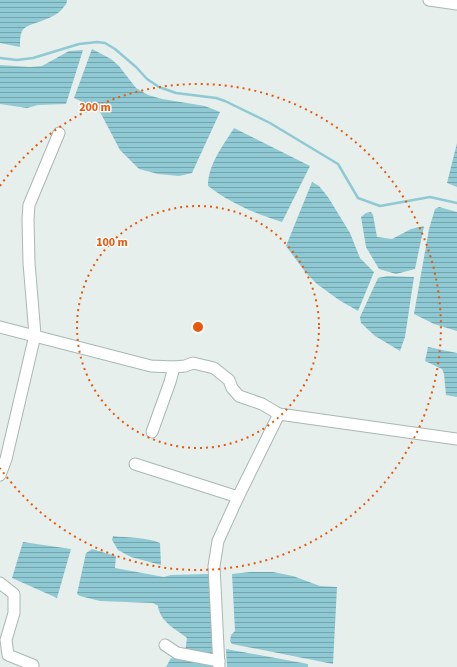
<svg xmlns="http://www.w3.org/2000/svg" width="457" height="667" font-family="'Source Sans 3',sans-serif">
<defs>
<pattern id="water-rules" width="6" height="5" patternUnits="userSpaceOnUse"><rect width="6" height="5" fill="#8ec9d4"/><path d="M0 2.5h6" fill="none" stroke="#74a5ad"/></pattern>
</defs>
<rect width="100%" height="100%" fill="#e6efeb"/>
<!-- water -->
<g fill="url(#water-rules)">
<path d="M0,0h67c0,4 -2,5 -4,8 -11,14 -36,14 -41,23 -2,4 -2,12 -2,16l-20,-4z"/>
<polygon points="92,49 111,59 119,66 136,88 148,95 162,99 205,106 220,112 192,173 179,176 158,174 139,169 120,150 99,110 74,98"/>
<polygon points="83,50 66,104 38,105 27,108 0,104 0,65 30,67 42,66 69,51"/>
<path d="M234,128l76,38 -28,56c-26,-8 -52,-19 -74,-36 0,-22 15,-40 26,-58z"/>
<polygon points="457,143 457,187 447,183"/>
<polygon points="312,182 319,186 328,197 350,233 360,258 374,272 358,311 339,300 317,284 306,273 286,246"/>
<polygon points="439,207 457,212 457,331 434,324 414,314 429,229 435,209"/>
<polygon points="371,212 373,215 377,237 392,239 411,229 424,226 415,269 396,274 379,269 366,247 361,217 366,213"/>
<polygon points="387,276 414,277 405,337 400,351 375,336 361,323 360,317 378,278"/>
<polygon points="428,347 457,353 457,397 446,395 444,374 442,369 425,361"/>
<path d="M113,536c15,2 34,1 47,7l1,22 -30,-8 -13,-7 -6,-10z"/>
<polygon points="23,542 71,549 57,598 12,578"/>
<path d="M92,549l24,7 -1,12 49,9 7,-2 38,-1 4,80 -28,-2 2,-14c-11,-9 -27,-16 -29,-32l-5,-3 -53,-2 -20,-5 -3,-2 9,-41z"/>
<polygon points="250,572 273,572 293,576 320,586 337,587 333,664 232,644 230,641 231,635 235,631 232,574"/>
<polygon points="226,649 308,664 308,667 227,667"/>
<polygon points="171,658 197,663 213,665 213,667 166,667"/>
</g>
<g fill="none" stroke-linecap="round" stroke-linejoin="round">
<!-- stream -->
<polyline stroke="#8ec9d4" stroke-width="2.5" points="0,58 17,60 33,58 79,44 97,42 105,43 115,49 136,67 147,79 159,87 176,93 216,98 225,101 270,123 338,164 358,198 380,206 430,197 457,203"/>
<defs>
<g id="minor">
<polyline points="429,0 457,4"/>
<polyline points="0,327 151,366 174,367 185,366 193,363 214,368 229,380 232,388 239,396 262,404 279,414 457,439"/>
<polyline points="152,432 170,382 174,367"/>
<polyline points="135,464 238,497"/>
<polyline points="0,475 6,459 35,335 29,263 28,219 29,205 59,133"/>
<polyline points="0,583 14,594 14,613 6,640 8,655 33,665"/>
<polyline points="165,645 177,653 219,661"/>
<polyline points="219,667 214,566 218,541 238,497 279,414"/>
</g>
</defs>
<!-- minor casing -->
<use href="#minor" stroke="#a8b8b2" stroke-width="13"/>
<!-- minor -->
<use href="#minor" stroke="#fff" stroke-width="11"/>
</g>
<!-- distance rings -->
<g fill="none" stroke="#e8590c" stroke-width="2" stroke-dasharray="2 4">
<circle cx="198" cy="327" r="121"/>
<path d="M0 186A243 243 0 1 1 0 468"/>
</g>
<circle cx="198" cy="327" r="6" fill="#e8590c" stroke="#f7fbf9" stroke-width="2"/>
<g font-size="12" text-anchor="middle" font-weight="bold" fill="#e8590c" stroke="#f7fbf9" stroke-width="3" stroke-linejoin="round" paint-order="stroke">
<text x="95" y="111">200 m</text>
<text x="112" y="246">100 m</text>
</g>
</svg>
